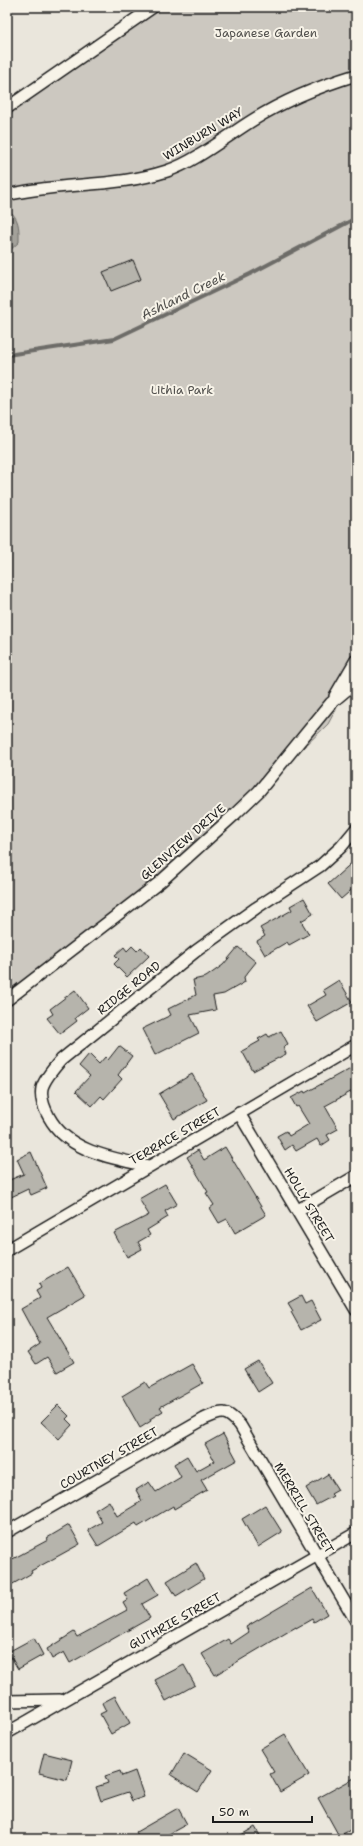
<svg xmlns="http://www.w3.org/2000/svg" width="363" height="1846" font-family="'Shantell Sans',sans-serif">
<rect width="100%" height="100%" fill="#eae6dc"/>
<filter id="ink" filterUnits="userSpaceOnUse"><feTurbulence type="fractalNoise" baseFrequency=".025" numOctaves="2"/><feDisplacementMap in="SourceGraphic" scale="8" xChannelSelector="R" yChannelSelector="G"/><feConvolveMatrix kernelMatrix="1 2 1 2 8 2 1 2 1" color-interpolation-filters="sRGB"/></filter>
<g filter="url(#ink)">
<!-- green -->
<polygon fill="#ccc8c0" stroke="#74726e" points="153,7 356,7 356,672 328,724 233,816 7,1000 7,108"/>
<!-- water -->
<path fill="#a3a19a" stroke="#6d6c68" d="M12,213c8,9 7,18 7,29l-12,11v-39z"/>
<g fill="none" stroke-linecap="round" stroke-linejoin="round">
<!-- stream -->
<polyline stroke="#6d6c68" stroke-width="4" points="7,355 114,339 250,274 356,218"/>
</g>
<!-- building -->
<g fill="#b6b4ac" stroke="#1c1c1c">
<polygon points="133,260 141,279 111,291 103,272"/>
<polygon points="356,859 356,886 341,899 328,884"/>
<polygon points="304,898 313,914 301,921 309,934 289,945 287,942 265,955 257,941 265,936 260,928 292,910 290,906"/>
<polygon points="132,946 137,951 141,947 149,956 127,977 114,964 119,959 115,955 124,947 127,951"/>
<polygon points="238,947 256,962 244,977 245,982 224,994 213,996 216,1010 190,1015 199,1033 155,1055 142,1029 171,1015 168,1009 196,995 193,980 206,977 223,965"/>
<polygon points="339,980 352,1002 317,1022 307,1006 326,995 323,990"/>
<polygon points="75,990 88,1008 75,1018 77,1021 60,1034 47,1018 53,1014 50,1009"/>
<polygon points="281,1031 288,1044 283,1047 286,1054 253,1071 242,1051 260,1041 258,1039 267,1034 269,1037"/>
<polygon points="119,1046 132,1056 118,1075 122,1079 104,1099 101,1096 92,1106 76,1091 90,1076 79,1066 89,1054 99,1064 105,1057 108,1060"/>
<polygon points="356,1065 356,1089 325,1106 338,1129 327,1135 330,1140 321,1146 317,1139 296,1151 292,1145 285,1150 277,1136 286,1131 289,1136 309,1124 298,1106 296,1107 291,1098 304,1091 305,1093"/>
<polygon points="192,1074 207,1100 174,1119 159,1094"/>
<polygon points="225,1147 266,1215 235,1233 227,1219 219,1223 210,1208 214,1205 206,1193 208,1192 187,1157 198,1150 204,1160"/>
<polygon points="31,1152 47,1188 31,1195 28,1189 7,1199 7,1181 24,1174 17,1159"/>
<polygon points="165,1184 177,1204 165,1211 168,1217 147,1230 150,1235 138,1242 142,1249 127,1257 114,1233 149,1215 139,1199"/>
<polygon points="68,1267 85,1295 47,1317 74,1362 57,1372 47,1357 36,1364 28,1352 40,1344 21,1309 40,1298 36,1291 41,1288 39,1284"/>
<polygon points="301,1296 305,1304 311,1301 321,1320 301,1330 291,1312 293,1311 288,1303"/>
<polygon points="258,1361 272,1383 258,1392 244,1369"/>
<polygon points="192,1364 203,1383 160,1407 163,1411 150,1419 151,1421 140,1428 122,1396 145,1382 149,1388"/>
<polygon points="58,1405 69,1416 66,1419 72,1425 59,1439 41,1422"/>
<polygon points="223,1434 237,1460 201,1480 207,1490 174,1509 173,1506 138,1527 136,1523 98,1546 88,1530 102,1522 95,1510 109,1501 117,1516 142,1501 136,1490 149,1482 156,1492 181,1477 174,1464 187,1456 196,1471 214,1461 205,1444"/>
<polygon points="328,1474 338,1490 331,1494 333,1496 316,1505 306,1488"/>
<polygon points="265,1505 282,1532 258,1547 242,1519"/>
<polygon points="69,1525 80,1544 31,1571 32,1573 11,1585 7,1577 7,1562 48,1540 47,1538"/>
<polygon points="196,1563 204,1579 176,1596 167,1581"/>
<polygon points="148,1578 158,1595 142,1604 150,1618 70,1663 64,1652 52,1659 47,1649 74,1632 77,1637 127,1610 123,1603 128,1600 124,1593"/>
<polygon points="312,1588 327,1614 314,1622 312,1619 296,1628 296,1627 215,1675 202,1654 228,1639 231,1644 249,1632 246,1627"/>
<polygon points="34,1638 43,1655 18,1669 8,1652"/>
<polygon points="184,1665 195,1685 166,1701 155,1680"/>
<polygon points="115,1696 130,1723 111,1734 100,1714 106,1711 102,1703"/>
<polygon points="285,1734 309,1775 280,1792 270,1774 274,1772 260,1749"/>
<polygon points="44,1753 72,1760 67,1780 39,1773"/>
<polygon points="184,1753 212,1770 198,1792 171,1775"/>
<polygon points="120,1771 122,1776 135,1771 144,1797 132,1801 128,1792 101,1801 96,1787 108,1783 105,1776"/>
<polygon points="356,1777 356,1827 339,1836 318,1798"/>
<polygon points="178,1808 187,1824 160,1839 140,1839 136,1832"/>
<polygon points="255,1827 262,1839 234,1839"/>
</g>
<g fill="none" stroke-linecap="round" stroke-linejoin="round">
<defs>
<g id="street">
<polyline points="7,108 153,7"/>
<path d="M7,195c52,-13 108,-7 160,-24 28,-9 60,-35 86,-51 32,-20 67,-34 103,-45"/>
<polyline points="335,696 356,660"/>
<polyline points="7,1000 160,882 233,816 259,791 331,703 356,682"/>
<polyline points="239,1113 356,1310"/>
<path d="M148,1166c-35,-8 -80,-14 -99,-49 -5,-9 -9,-18 -7,-29 3,-10 12,-20 19,-28l135,-109 60,-43 64,-42 21,-19 15,-18"/>
<polyline points="298,1210 356,1176"/>
<polyline points="7,1250 356,1045"/>
<path d="M7,1532l197,-113c18,-8 22,-10 36,6l116,196"/>
<polyline points="7,1701 60,1700"/>
<polyline points="7,1733 356,1533"/>
</g>
</defs>
<!-- street casing -->
<use href="#street" stroke="#1c1c1c" stroke-width="14"/>
<!-- street -->
<use href="#street" stroke="#f7f3e8" stroke-width="11"/>
</g>
</g>
<g text-anchor="middle" stroke-width="4" stroke-linejoin="round" paint-order="stroke">
<!-- park labels -->
<g font-size="12" fill="#51504d" stroke="#f7f3e8">
<text x="266" y="37">Japanese Garden</text>
<text x="182" y="394">Lithia Park</text>
</g>
<!-- street labels -->
<g font-size="12" fill="#1c1c1c" stroke="#f7f3e8">
<text transform="translate(203 134) rotate(-31)" y="4">WINBURN WAY</text>
<text transform="translate(183 842) rotate(-41)" y="4">GLENVIEW DRIVE</text>
<text transform="translate(129 988) rotate(-39)" y="4">RIDGE ROAD</text>
<text transform="translate(175 1136) rotate(-30)" y="4">TERRACE STREET</text>
<text transform="translate(309 1205) rotate(59)" y="4">HOLLY STREET</text>
<text transform="translate(109 1458) rotate(-30)" y="4">COURTNEY STREET</text>
<text transform="translate(304 1508) rotate(59)" y="4">MERRILL STREET</text>
<text transform="translate(175 1621) rotate(-29)" y="4">GUTHRIE STREET</text>
</g>
<!-- water labels -->
<g font-size="13" font-style="italic" fill="#52514e" stroke="#f7f3e8">
<text transform="translate(183 295) rotate(-26)" y="5">Ashland Creek</text>
</g>
</g>
<!-- margin -->
<rect width="363" height="1846" fill="none" stroke="#f7f3e8" stroke-width="24"/>
<rect x="12" y="12" width="339" height="1822" fill="none" stroke="#1c1c1c" stroke-width="1.5" filter="url(#ink)"/>
<!-- scale -->
<path d="M213 1816v6h99v-6" fill="none" stroke="#1c1c1c" stroke-width="2"/>
<text x="219" y="1816" font-size="12" fill="#1c1c1c" stroke="#f7f3e8" stroke-width="3" paint-order="stroke">50 m</text>
</svg>
